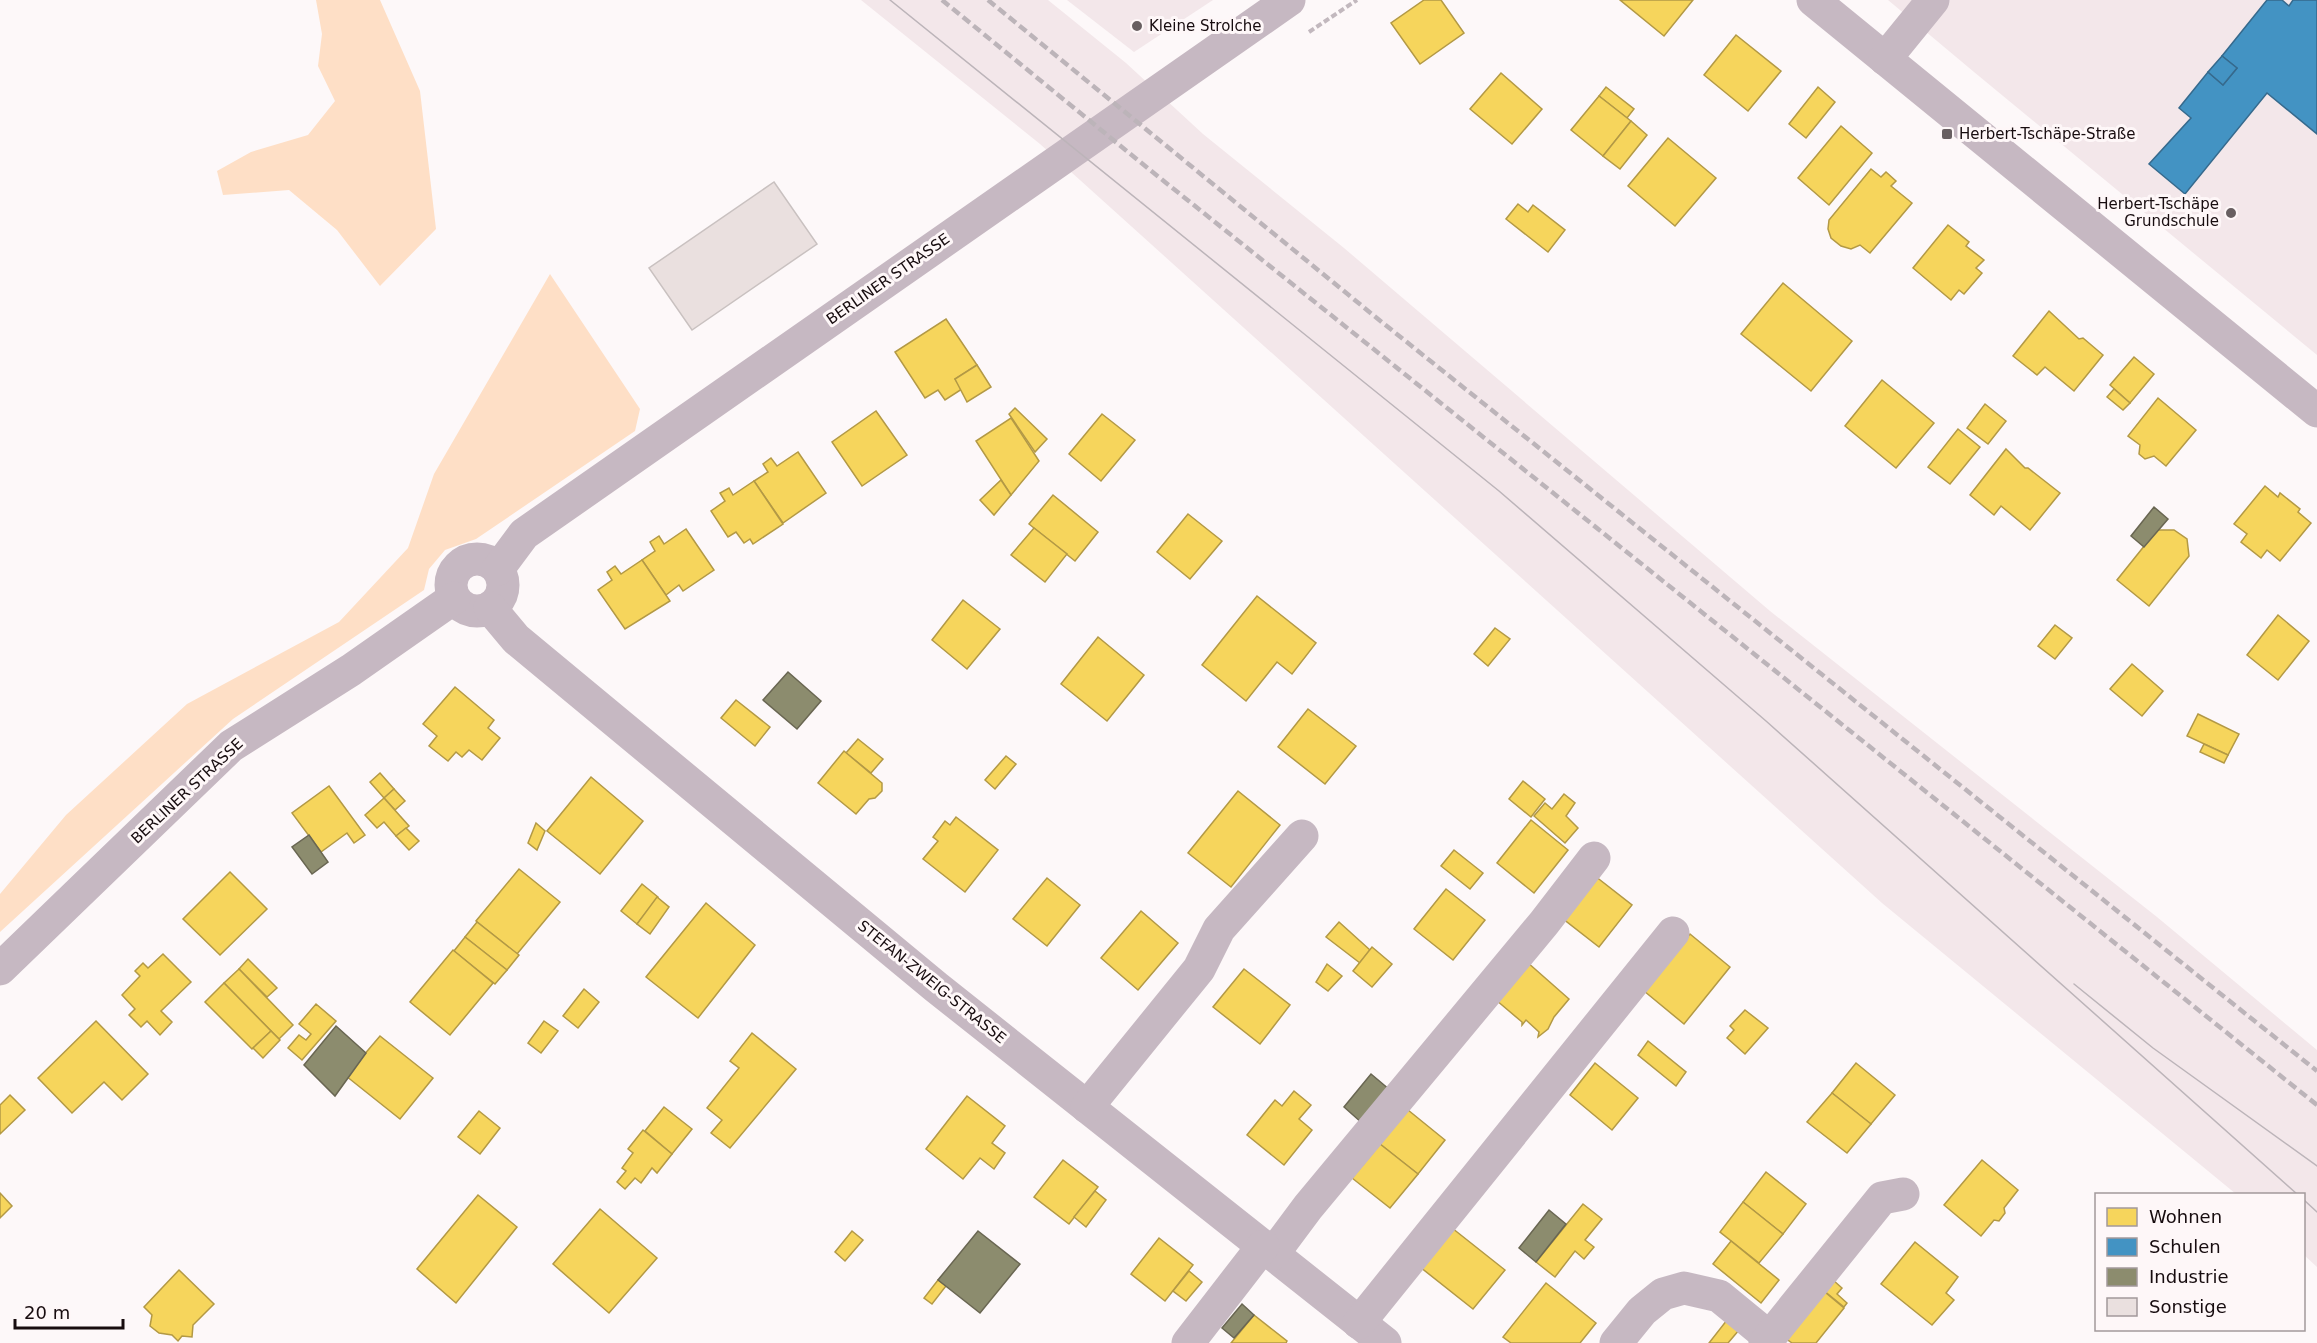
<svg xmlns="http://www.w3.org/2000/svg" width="2317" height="1343" font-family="'DejaVu Sans',sans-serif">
<rect width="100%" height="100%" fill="#fdf8f9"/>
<!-- built -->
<g fill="#f3e7ea">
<polygon points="861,0 1048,0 1126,63 1203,134 1344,248 1770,611 2157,917 2317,1050 2317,1267 2304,1255 2304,1194 2236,1194 1882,903 1040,144"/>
<polygon points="1067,0 1213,0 1134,52"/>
<polygon points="1888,0 2317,0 2317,355 1974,72"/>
</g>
<!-- green -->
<g fill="#fedfc6">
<polygon points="316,0 380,0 420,91 436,229 380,286 337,230 289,190 223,195 217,171 251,152 308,135 335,101 318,66 322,34"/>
<polygon points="550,274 640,409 635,431 476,539 445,550 429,569 424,590 233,719 0,932 0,894 66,815 187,704 339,622 408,548 434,474"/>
</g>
<!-- homes -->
<g fill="#f6d55c" stroke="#b39945" stroke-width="1.5">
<polygon points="1424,0 1441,0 1464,33 1420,64 1391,23"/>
<polygon points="1620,0 1693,0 1664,36"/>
<polygon points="1736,35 1781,71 1748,111 1704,75"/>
<polygon points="1501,73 1542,109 1512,144 1470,109"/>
<polygon points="1606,87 1634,109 1627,118 1599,96"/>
<polygon points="1818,87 1835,102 1806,138 1789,124"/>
<polygon points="1599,96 1631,121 1603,156 1571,130"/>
<polygon points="1631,121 1647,135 1620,169 1603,156"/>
<polygon points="1841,126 1872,153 1829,205 1798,178"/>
<polygon points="1668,138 1716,178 1675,226 1628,186"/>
<polygon points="1871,169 1881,177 1886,172 1896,181 1891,186 1912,203 1870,253 1860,245 1851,249 1841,246 1831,238 1828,229 1829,220"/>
<polygon points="1518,204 1528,212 1533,205 1565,230 1548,252 1506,219"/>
<polygon points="1948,225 1969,242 1966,246 1984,260 1976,268 1982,273 1964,294 1959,290 1951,300 1913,268"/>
<polygon points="1783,283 1852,341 1811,391 1741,334"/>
<polygon points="2049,311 2079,339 2083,338 2103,355 2074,391 2045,367 2037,375 2013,356"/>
<polygon points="946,319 977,365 955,379 962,389 945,400 938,390 925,398 895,352"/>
<polygon points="2134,357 2154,374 2130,403 2110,385"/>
<polygon points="977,365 991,387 967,402 955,379"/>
<polygon points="1882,380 1934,423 1896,468 1845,426"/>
<polygon points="2114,389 2130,403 2123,410 2107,397"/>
<polygon points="2158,398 2196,430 2166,466 2154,456 2145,459 2139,454 2140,445 2128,436"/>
<polygon points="1985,404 2006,421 1988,444 1967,428"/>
<polygon points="1015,408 1047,439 1035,452 1009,414"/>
<polygon points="876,411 907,455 862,486 832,442"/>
<polygon points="1102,414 1135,440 1101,481 1069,454"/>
<polygon points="1011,418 1039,461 1011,495 976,441"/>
<polygon points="1958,429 1980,447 1950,484 1928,467"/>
<polygon points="2006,449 2025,468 2028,468 2060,493 2030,530 2001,506 1994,515 1970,495"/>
<polygon points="798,452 826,493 783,523 754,481 768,472 763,464 771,458 777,466"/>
<polygon points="1001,480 1011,495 994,515 980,500"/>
<polygon points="754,481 783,524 753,544 750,539 744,543 736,532 728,537 711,511 725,501 720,493 729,488 733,495"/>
<polygon points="2265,486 2278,497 2280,493 2300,509 2298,512 2311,523 2280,561 2267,550 2261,558 2241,542 2247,534 2234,524"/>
<polygon points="1053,495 1098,532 1075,561 1029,524"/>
<polygon points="1188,514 1222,541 1190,579 1157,552"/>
<polygon points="1034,528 1067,554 1045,582 1011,555"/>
<polygon points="686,529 714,570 683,591 679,585 666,595 642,560 655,551 650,542 659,536 664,544"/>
<polygon points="2157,530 2174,530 2187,539 2189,556 2149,606 2117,580"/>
<polygon points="642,560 670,601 625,629 598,590 612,580 607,572 615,566 621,574"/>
<polygon points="1257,596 1316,643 1292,674 1277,662 1246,701 1202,665"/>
<polygon points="963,600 1000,629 967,669 932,640"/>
<polygon points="2278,615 2309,641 2278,680 2247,655"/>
<polygon points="2055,625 2072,638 2055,659 2038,646"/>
<polygon points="1495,628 1510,639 1488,666 1474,654"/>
<polygon points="1098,637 1144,675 1107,721 1061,684"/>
<polygon points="2132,664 2163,691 2142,716 2110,689"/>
<polygon points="455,687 494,720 488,728 500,738 482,760 469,750 462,757 456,752 448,761 429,746 437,736 423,724"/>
<polygon points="736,700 770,727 755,746 721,718"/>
<polygon points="1308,709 1356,746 1325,784 1278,747"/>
<polygon points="2198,714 2239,734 2228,755 2187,736"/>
<polygon points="858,739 883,759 871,773 846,753"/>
<polygon points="2204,744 2228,755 2224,763 2200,752"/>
<polygon points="844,751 882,783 882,791 875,798 869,799 856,814 818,783"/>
<polygon points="1006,756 1016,764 995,789 985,780"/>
<polygon points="380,773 394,789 384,798 370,782"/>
<polygon points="591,777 643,821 600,874 547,831"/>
<polygon points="1523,781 1545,799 1531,817 1509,799"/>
<polygon points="329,786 365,835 354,843 347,833 321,852 292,813"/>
<polygon points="394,789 405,801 395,810 384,798"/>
<polygon points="1238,791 1280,825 1231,887 1188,853"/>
<polygon points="1564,794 1575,803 1566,816 1578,828 1565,843 1534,816 1545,803 1552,809"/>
<polygon points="384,798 409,826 396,836 384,822 377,828 365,815"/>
<polygon points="956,817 998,850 965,892 923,859 938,841 933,837 945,821 950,825"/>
<polygon points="1531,820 1568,850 1534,893 1497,863"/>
<polygon points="536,823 545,831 537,850 528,843"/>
<polygon points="406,828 419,841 409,850 396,836"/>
<polygon points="1454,850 1483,873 1470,889 1441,866"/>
<polygon points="519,869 560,902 517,954 476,921"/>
<polygon points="230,872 267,909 220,955 183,919"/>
<polygon points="1595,876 1632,905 1599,947 1562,918"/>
<polygon points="1047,878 1080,905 1047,946 1013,919"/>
<polygon points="642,884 658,897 637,924 621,911"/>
<polygon points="1446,889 1485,920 1453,960 1414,929"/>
<polygon points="657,897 669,907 650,934 637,924"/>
<polygon points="706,903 755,945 698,1018 646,977"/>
<polygon points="1141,911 1178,943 1138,990 1101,958"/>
<polygon points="477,922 519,955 507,970 465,937"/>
<polygon points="1339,922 1370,950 1360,963 1326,937"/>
<polygon points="1690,934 1730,967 1684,1024 1644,991"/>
<polygon points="465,937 507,970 495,984 454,951"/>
<polygon points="1372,947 1392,964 1372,987 1353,971"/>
<polygon points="453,950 493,983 450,1035 410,1002"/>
<polygon points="163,954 191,982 161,1011 172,1022 160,1035 147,1021 141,1027 129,1015 135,1009 122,995 140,976 135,971 143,963 148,968"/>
<polygon points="248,959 277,988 267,997 239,969"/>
<polygon points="1527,962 1569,999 1554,1017 1548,1029 1538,1037 1539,1032 1526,1020 1522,1025 1522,1022 1496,1000"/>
<polygon points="1327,964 1342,976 1328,991 1316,982"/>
<polygon points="239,969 293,1025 279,1039 224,983"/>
<polygon points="1244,969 1290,1005 1260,1044 1213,1007"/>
<polygon points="224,983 271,1031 252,1049 205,1002"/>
<polygon points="584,989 599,1002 578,1028 563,1016"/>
<polygon points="316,1004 336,1021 302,1060 288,1048 299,1035 306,1040 311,1034 299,1024"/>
<polygon points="1745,1010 1768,1028 1745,1054 1727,1038 1734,1030 1730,1026"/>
<polygon points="96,1021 148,1074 122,1100 104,1082 72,1113 38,1078"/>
<polygon points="544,1021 558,1031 541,1053 528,1043"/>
<polygon points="271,1031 280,1040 263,1058 253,1048"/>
<polygon points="752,1033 796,1069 730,1148 711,1133 722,1120 707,1108 739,1068 730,1061"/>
<polygon points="380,1036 433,1078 400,1119 346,1076"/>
<polygon points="1648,1041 1686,1072 1676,1086 1638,1055"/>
<polygon points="1595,1063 1638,1098 1612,1130 1570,1095"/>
<polygon points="1856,1063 1895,1095 1871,1124 1832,1093"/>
<polygon points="1294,1091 1311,1105 1299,1119 1312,1130 1284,1165 1247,1135 1275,1100 1282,1106"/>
<polygon points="1832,1093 1871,1124 1847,1153 1807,1122"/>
<polygon points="10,1095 25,1110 0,1134 0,1105"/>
<polygon points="967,1096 1005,1126 992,1143 1005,1153 994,1169 980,1158 963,1179 926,1149"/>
<polygon points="664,1107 692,1129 672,1154 645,1131"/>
<polygon points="1408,1110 1445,1140 1418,1174 1380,1144"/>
<polygon points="479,1111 500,1128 480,1154 458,1137"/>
<polygon points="643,1130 672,1154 657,1173 652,1168 641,1183 635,1178 625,1189 617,1182 626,1171 622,1168 633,1153 628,1149"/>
<polygon points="1380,1144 1418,1174 1390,1208 1352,1178"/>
<polygon points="1063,1160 1098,1187 1069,1224 1034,1197"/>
<polygon points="1982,1160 2018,1190 2004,1208 2005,1213 1999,1221 1994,1220 1981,1236 1944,1205"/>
<polygon points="1766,1172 1806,1204 1783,1234 1743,1202"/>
<polygon points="1095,1191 1106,1200 1086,1227 1074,1217"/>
<polygon points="0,1193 12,1206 0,1218"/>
<polygon points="478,1195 517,1227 456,1303 417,1269"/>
<polygon points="1743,1202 1783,1234 1759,1263 1720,1232"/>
<polygon points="1583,1204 1602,1219 1585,1240 1594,1247 1584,1259 1575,1251 1555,1277 1536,1262"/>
<polygon points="600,1209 657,1258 609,1313 553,1264"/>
<polygon points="1452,1228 1505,1270 1473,1309 1420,1267"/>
<polygon points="852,1231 863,1240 845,1261 835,1252"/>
<polygon points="1159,1238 1193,1265 1165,1301 1131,1274"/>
<polygon points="1731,1241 1779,1280 1761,1303 1713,1264"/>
<polygon points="1915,1242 1958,1277 1946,1293 1954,1300 1932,1325 1881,1284"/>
<polygon points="179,1270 214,1304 193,1325 192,1337 182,1336 178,1341 172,1335 159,1333 150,1326 152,1315 144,1307"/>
<polygon points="1189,1271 1202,1282 1186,1301 1173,1291"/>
<polygon points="938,1280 946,1286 932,1304 924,1298"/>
<polygon points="1833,1280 1842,1288 1837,1294 1847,1303 1844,1307 1823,1290"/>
<polygon points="1546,1283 1596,1323 1580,1343 1511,1343 1503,1337"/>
<polygon points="1820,1288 1844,1308 1816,1343 1792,1343 1781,1335"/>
<polygon points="1254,1315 1287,1341 1286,1343 1231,1343"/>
<polygon points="1727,1320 1739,1330 1728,1343 1709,1343"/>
</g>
<!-- schools -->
<g fill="#4393c3" stroke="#366a8d" stroke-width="1.5">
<polygon points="2267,0 2282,0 2289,6 2293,0 2317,0 2317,134 2267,93 2185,194 2149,164 2191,118 2179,108 2208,72 2223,85 2237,68 2222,56"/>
<polygon points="2222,56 2237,68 2223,85 2208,72"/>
</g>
<!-- industry -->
<g fill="#8c8c6e" stroke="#696652" stroke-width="1.5">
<polygon points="2154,507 2168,519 2144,547 2131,536"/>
<polygon points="788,672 821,701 797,729 763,700"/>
<polygon points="309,835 328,862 312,874 292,847"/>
<polygon points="336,1026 366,1053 335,1096 304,1065"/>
<polygon points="1371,1074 1390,1090 1362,1123 1344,1107"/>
<polygon points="1549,1210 1566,1224 1536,1262 1519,1248"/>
<polygon points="978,1231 1020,1264 980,1313 938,1280"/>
<polygon points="1242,1304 1254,1315 1234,1338 1222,1328"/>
</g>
<!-- building -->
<polygon fill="#eae0df" stroke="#c9c1c0" stroke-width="1.5" points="774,182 817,244 692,330 649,268"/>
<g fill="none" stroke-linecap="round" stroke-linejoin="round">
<!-- path -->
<polyline stroke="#c2b8be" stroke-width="4" stroke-dasharray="6 3" stroke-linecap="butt" points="1309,32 1357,0"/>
<!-- minor -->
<g stroke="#c6b8c2" stroke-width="33">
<polyline points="1813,0 2317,411"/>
<polyline points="1885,59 1933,0"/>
<circle cx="477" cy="585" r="26"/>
<polyline points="498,569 524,534 1289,0"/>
<polyline points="490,608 516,639 936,987 1385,1343"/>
<polyline points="0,969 231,746 351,670 454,598"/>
<polyline points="1087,1107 1199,969 1219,929 1302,836"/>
<polyline points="1273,1254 1308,1207 1544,923 1594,858"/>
<polyline points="1359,1323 1673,933"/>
<polyline points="1188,1343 1263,1246"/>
<polyline points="1616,1343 1642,1311 1663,1294 1684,1288 1719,1296 1769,1337"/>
<polyline points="1765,1343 1882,1198 1903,1194"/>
</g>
<!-- tram -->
<g stroke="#bcb4b9" stroke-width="1.5">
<polyline points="890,0 1499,491 1766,721 2297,1194"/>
<polyline points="2074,984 2153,1048 2317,1166"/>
<polyline points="2304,1200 2317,1212"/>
</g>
<!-- rail -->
<g stroke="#bcb4b9" stroke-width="4.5" stroke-dasharray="9 4.5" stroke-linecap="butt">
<polyline points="942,0 1150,170 2317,1105"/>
<polyline points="988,0 1378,319 2317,1071"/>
</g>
</g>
<!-- markers -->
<g fill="#685f61" stroke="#fef7f8" stroke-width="2">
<circle cx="1137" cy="26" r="6"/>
<rect x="1941" y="128" width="12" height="12" rx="3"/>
<circle cx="2231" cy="213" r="6"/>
</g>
<g text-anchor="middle" stroke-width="6" stroke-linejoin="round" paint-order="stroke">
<!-- poi labels -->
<g font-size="15" fill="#170c0f" stroke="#fef7f8" text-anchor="start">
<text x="1149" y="31">Kleine Strolche</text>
<text x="1959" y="139">Herbert-Tschäpe-Straße</text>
<text x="2219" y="209" text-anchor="end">Herbert-Tschäpe<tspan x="2219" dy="17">Grundschule</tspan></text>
</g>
<!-- street labels -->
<g font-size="15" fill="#170c0f" stroke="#fef7f8">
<text transform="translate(888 279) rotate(-35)" y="5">BERLINER STRASSE</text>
<text transform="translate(187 791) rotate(-43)" y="5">BERLINER STRASSE</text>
<text transform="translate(932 982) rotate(39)" y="5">STEFAN-ZWEIG-STRASSE</text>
</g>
</g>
<!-- legend -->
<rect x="2095" y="1193" width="210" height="138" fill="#fef7f8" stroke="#a2999b" stroke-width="1.5"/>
<rect x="2107" y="1208" width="30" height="18" fill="#f6d55c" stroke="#a2999b" stroke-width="1.5"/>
<text x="2149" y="1223" font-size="18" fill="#170c0f">Wohnen</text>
<rect x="2107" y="1238" width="30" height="18" fill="#4393c3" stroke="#a2999b" stroke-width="1.5"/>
<text x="2149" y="1253" font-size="18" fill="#170c0f">Schulen</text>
<rect x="2107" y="1268" width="30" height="18" fill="#8c8c6e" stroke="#a2999b" stroke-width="1.5"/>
<text x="2149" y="1283" font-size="18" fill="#170c0f">Industrie</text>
<rect x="2107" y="1298" width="30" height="18" fill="#eae0df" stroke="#a2999b" stroke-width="1.5"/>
<text x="2149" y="1313" font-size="18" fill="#170c0f">Sonstige</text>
<!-- scale -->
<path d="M15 1319v9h108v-9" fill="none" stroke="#170c0f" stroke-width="3"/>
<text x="24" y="1319" font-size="18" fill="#170c0f" stroke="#fef7f8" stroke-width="4.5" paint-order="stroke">20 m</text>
</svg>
